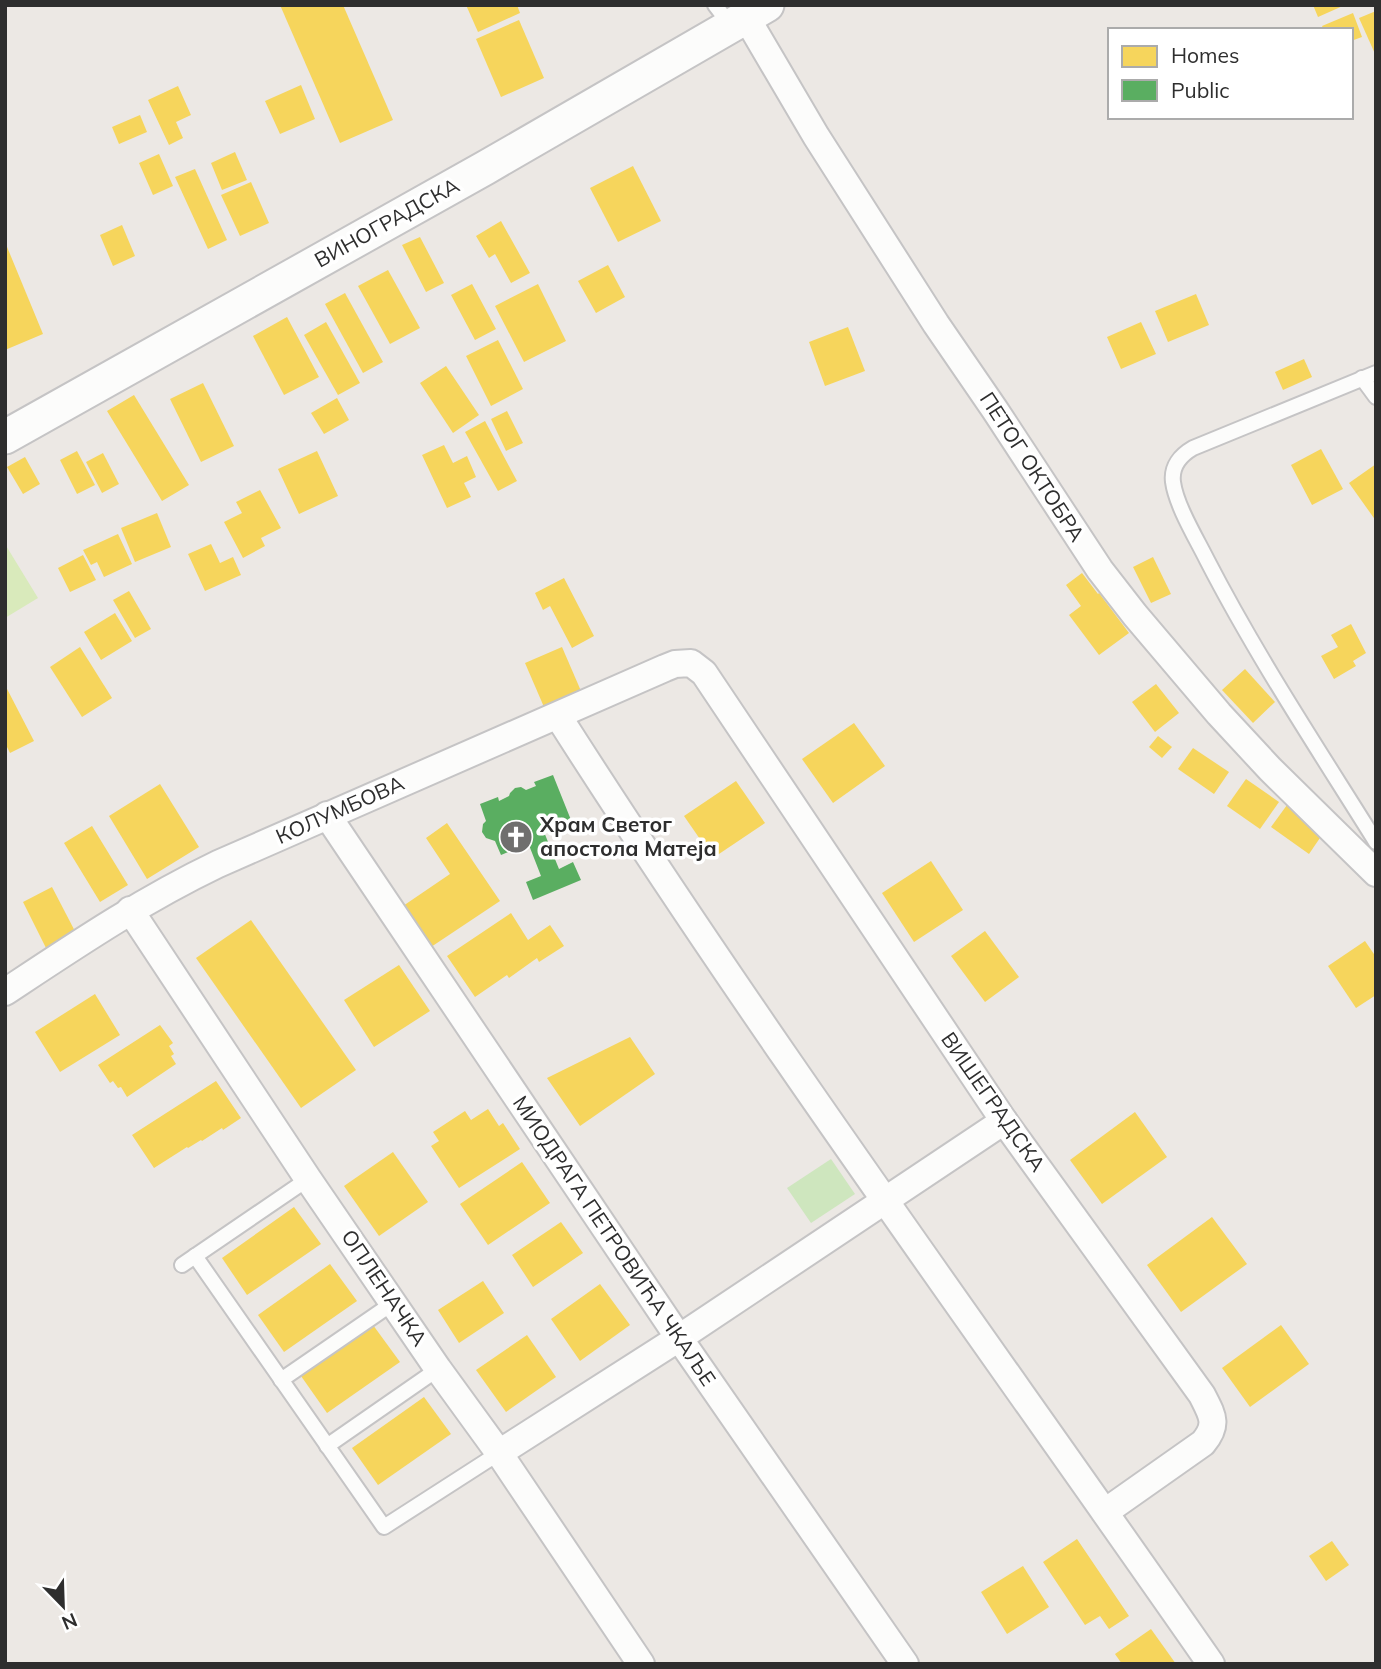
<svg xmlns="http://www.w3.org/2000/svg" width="1381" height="1669" font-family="Mulish,sans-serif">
<rect width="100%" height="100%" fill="#ece8e4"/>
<!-- green -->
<polygon fill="#cee6be" points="831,1159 855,1194 811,1223 787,1188"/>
<!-- pitch -->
<polygon fill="#d9eabb" points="5,544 38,598 5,618"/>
<!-- homes -->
<g fill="#f6d55c">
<polygon points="280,5 343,5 393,120 340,143"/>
<polygon points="466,5 517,5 520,13 478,32"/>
<polygon points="1313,5 1345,5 1318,17"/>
<polygon points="1376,11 1376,56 1359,18"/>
<polygon points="1353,13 1362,37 1351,41 1351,30 1324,30 1322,26"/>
<polygon points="519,20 544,78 501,97 476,39"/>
<polygon points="301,85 315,119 280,134 265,101"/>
<polygon points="178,86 191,115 176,122 183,138 169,145 148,100"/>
<polygon points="140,115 147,132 119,144 112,127"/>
<polygon points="235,152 247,180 222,190 211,163"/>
<polygon points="159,154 173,186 153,195 139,163"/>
<polygon points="633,166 661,221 618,242 590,188"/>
<polygon points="195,169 227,240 208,249 175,177"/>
<polygon points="251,182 269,223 240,236 221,195"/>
<polygon points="501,221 530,273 511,283 495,254 489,258 476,236"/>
<polygon points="122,225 135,256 113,266 100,235"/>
<polygon points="420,237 444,283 426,292 402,245"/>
<polygon points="5,242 43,334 5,350"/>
<polygon points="608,265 625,297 596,313 578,281"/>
<polygon points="388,270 420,328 390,344 358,286"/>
<polygon points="472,284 496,329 475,340 451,295"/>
<polygon points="538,284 566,341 524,362 495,306"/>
<polygon points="345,293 383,362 363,373 325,304"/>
<polygon points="1196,294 1209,325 1168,342 1155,311"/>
<polygon points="287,317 319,377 284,395 253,336"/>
<polygon points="326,322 360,383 338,395 304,335"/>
<polygon points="1141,322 1156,354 1121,369 1107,337"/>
<polygon points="848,327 865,371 825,386 809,342"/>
<polygon points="498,340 523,389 491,406 466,356"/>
<polygon points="1304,359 1312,377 1283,390 1275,372"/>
<polygon points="446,366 479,415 453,433 420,383"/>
<polygon points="203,383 234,446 201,462 170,399"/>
<polygon points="134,395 189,485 162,501 107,411"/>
<polygon points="337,398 349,420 324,434 311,413"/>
<polygon points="507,411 523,443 506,451 491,419"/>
<polygon points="485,421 517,481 498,491 465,432"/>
<polygon points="444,445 453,463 467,456 476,477 464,483 471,497 447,508 422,455"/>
<polygon points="1321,449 1343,489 1312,505 1291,465"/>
<polygon points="77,451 95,485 77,494 60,460"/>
<polygon points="317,451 338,496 299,514 278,469"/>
<polygon points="103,453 119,484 102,493 86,462"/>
<polygon points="25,457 40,484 23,494 7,467"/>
<polygon points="1376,464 1376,521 1349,483"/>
<polygon points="260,490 281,528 261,538 265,546 243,558 224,522 242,513 236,502"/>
<polygon points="157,513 171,547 135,562 121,528"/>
<polygon points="118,534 132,564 104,577 97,562 91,565 83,550"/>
<polygon points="211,544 220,563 233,557 241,575 205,591 188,554"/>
<polygon points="83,555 96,580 70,592 58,568"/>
<polygon points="1153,557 1171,594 1151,603 1133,567"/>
<polygon points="1082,573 1098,594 1099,593 1129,633 1099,655 1069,615 1081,606 1066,585"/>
<polygon points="564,578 594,636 572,648 550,606 543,610 535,593"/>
<polygon points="129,591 151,629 135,638 113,600"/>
<polygon points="115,613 132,641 101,660 84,632"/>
<polygon points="1351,624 1366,653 1353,661 1356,666 1334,679 1321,656 1338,647 1331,635"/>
<polygon points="80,647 112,698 82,717 50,667"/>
<polygon points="562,647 581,691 544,707 525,663"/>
<polygon points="1245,669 1275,702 1253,723 1222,690"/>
<polygon points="1156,684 1179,713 1155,732 1132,702"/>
<polygon points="5,685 34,741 10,753 5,743"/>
<polygon points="854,723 885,766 833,803 802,759"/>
<polygon points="1158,736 1172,747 1162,758 1149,747"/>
<polygon points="1193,748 1229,772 1214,794 1178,769"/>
<polygon points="1246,779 1279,802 1260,829 1227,806"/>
<polygon points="736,781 765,823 713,858 684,816"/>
<polygon points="160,784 199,847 147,879 109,816"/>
<polygon points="1287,805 1324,832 1309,854 1271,827"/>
<polygon points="447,823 500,901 431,947 403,906 450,874 426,838"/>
<polygon points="92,826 128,885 100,902 64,843"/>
<polygon points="931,861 963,910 914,942 882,893"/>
<polygon points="52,887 78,937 48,952 23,902"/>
<polygon points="511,913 528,940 550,925 564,946 539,962 537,958 509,978 507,975 475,997 447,956"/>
<polygon points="251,920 356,1070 301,1108 196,958"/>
<polygon points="985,931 1019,977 985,1002 951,956"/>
<polygon points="1365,941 1376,957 1376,995 1356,1008 1328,966"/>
<polygon points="399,965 430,1011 374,1047 344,1000"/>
<polygon points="95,994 120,1035 60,1072 35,1032"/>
<polygon points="160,1025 173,1043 169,1046 174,1054 171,1056 176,1064 127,1097 121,1087 118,1088 113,1081 110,1083 98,1065"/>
<polygon points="630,1037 655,1074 580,1126 547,1078"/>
<polygon points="216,1081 241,1118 223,1130 222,1128 202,1141 201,1140 188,1148 187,1147 154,1168 132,1135"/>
<polygon points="488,1109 499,1126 503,1123 520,1149 459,1188 431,1146 439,1141 433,1132 465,1111 471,1120"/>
<polygon points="1135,1112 1167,1157 1102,1204 1070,1160"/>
<polygon points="393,1152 428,1202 379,1236 344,1186"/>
<polygon points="522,1162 550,1203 488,1245 460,1204"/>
<polygon points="294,1207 321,1244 247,1295 222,1258"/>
<polygon points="1212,1217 1247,1264 1181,1312 1147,1265"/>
<polygon points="561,1222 583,1253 533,1287 512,1255"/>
<polygon points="330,1264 357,1301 284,1352 258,1315"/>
<polygon points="483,1281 504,1313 459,1343 438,1310"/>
<polygon points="600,1284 630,1325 580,1361 551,1319"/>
<polygon points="373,1325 400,1362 327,1413 301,1376"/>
<polygon points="1281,1325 1309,1364 1250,1407 1222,1368"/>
<polygon points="527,1335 556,1377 506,1412 476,1370"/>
<polygon points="424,1397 451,1434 378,1485 352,1448"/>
<polygon points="1077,1539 1129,1616 1109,1629 1100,1616 1085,1625 1043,1562"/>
<polygon points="1332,1541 1349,1565 1326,1581 1309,1556"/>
<polygon points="1023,1566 1049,1607 1007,1634 981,1592"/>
<polygon points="1151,1629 1176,1664 1122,1664 1115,1654"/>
</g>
<!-- public -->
<polygon fill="#5aae61" points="553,775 573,825 555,833 553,828 544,832 559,869 573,862 581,880 533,900 526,882 541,876 527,840 517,844 518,848 501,855 495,841 486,838 482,832 483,824 486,821 480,804 498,797 499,801 509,796 510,793 515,788 521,787 526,790 536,786 534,782"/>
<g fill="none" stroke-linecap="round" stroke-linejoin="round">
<defs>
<g id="service">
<polyline points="715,5 731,26"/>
<path d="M1376,373l-183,75c-12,7 -22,18 -20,34 3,23 23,56 34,78 50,97 111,189 169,282"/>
<polyline points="1362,378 1376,397"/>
<polyline points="195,1256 384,1527 499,1453"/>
<polyline points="182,1265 308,1179"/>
<polyline points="281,1380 393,1303"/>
<polyline points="327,1446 438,1369"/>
</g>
<g id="minor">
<polyline points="746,17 816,136 936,324 995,410 1100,570 1135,615 1219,714 1270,769 1376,873"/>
<path d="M558,716c206,323 434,633 653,948"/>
<polyline points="327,815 679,1338 905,1664"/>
<polyline points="130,910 308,1179 438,1369 499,1453 641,1664"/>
<path d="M5,992c71,-47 136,-91 213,-128l447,-196 10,-4 16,-1 13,10 300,448 198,274c10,20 17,29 1,48l-98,69"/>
<polyline points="499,1453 679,1338 1004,1121"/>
</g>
<polyline id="tertiary" points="5,437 485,168 767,5"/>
</defs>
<!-- service casing -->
<use href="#service" stroke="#c5c4c5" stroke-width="18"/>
<!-- minor casing -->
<use href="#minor" stroke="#c5c4c5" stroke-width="30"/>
<!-- tertiary casing -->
<use href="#tertiary" stroke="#c5c4c5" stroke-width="37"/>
<!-- service -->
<use href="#service" stroke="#fcfcfb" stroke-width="14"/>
<!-- minor -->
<use href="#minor" stroke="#fcfcfb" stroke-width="26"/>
<!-- tertiary -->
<use href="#tertiary" stroke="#fcfcfb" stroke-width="33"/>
</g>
<!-- icons -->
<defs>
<symbol id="church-disc" viewBox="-11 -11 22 22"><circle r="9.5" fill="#706f6e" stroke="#fff"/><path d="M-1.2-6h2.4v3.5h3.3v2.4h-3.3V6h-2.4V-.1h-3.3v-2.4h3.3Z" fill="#fff"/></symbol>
</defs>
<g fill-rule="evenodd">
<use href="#church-disc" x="497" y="818" width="38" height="38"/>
</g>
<g text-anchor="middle" stroke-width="7" stroke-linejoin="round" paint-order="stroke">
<!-- street labels -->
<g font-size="21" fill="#2e2e2e" stroke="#fff">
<text transform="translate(387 223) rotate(-29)" y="7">ВИНОГРАДСКА</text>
<text transform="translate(1032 467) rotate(57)" y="7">ПЕТОГ ОКТОБРА</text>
<text transform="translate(340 810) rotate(-24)" y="7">КОЛУМБОВА</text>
<text transform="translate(993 1102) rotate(55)" y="7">ВИШЕГРАДСКА</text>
<text transform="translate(614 1241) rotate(56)" y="7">МИОДРАГА ПЕТРОВИЋА ЧКАЉЕ</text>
<text transform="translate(384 1288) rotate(56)" y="7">ОПЛЕНАЧКА</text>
</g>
<!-- poi labels -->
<g font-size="21" font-weight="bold" fill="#2e2e2e" stroke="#fff" text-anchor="start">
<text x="540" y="832">Храм Светог<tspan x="540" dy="24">апостола Матеја</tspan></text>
</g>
</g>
<!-- border -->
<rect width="1381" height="1669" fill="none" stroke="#2e2e2e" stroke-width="14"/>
<!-- legend -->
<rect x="1108" y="28" width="245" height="91" fill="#ffffff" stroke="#ababab" stroke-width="2"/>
<rect x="1122" y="46" width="35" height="21" fill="#f6d55c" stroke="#ababab" stroke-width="2"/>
<text x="1171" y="63" font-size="21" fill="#2e2e2e">Homes</text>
<rect x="1122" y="80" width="35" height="21" fill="#5aae61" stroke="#ababab" stroke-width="2"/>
<text x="1171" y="98" font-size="21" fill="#2e2e2e">Public</text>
<!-- north arrow -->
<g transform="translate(63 1606) rotate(157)" stroke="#ffffff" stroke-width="5" paint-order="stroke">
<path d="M0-5L12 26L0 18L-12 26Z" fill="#2e2e2e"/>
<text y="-10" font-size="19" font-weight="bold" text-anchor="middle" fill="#2e2e2e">N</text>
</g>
</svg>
